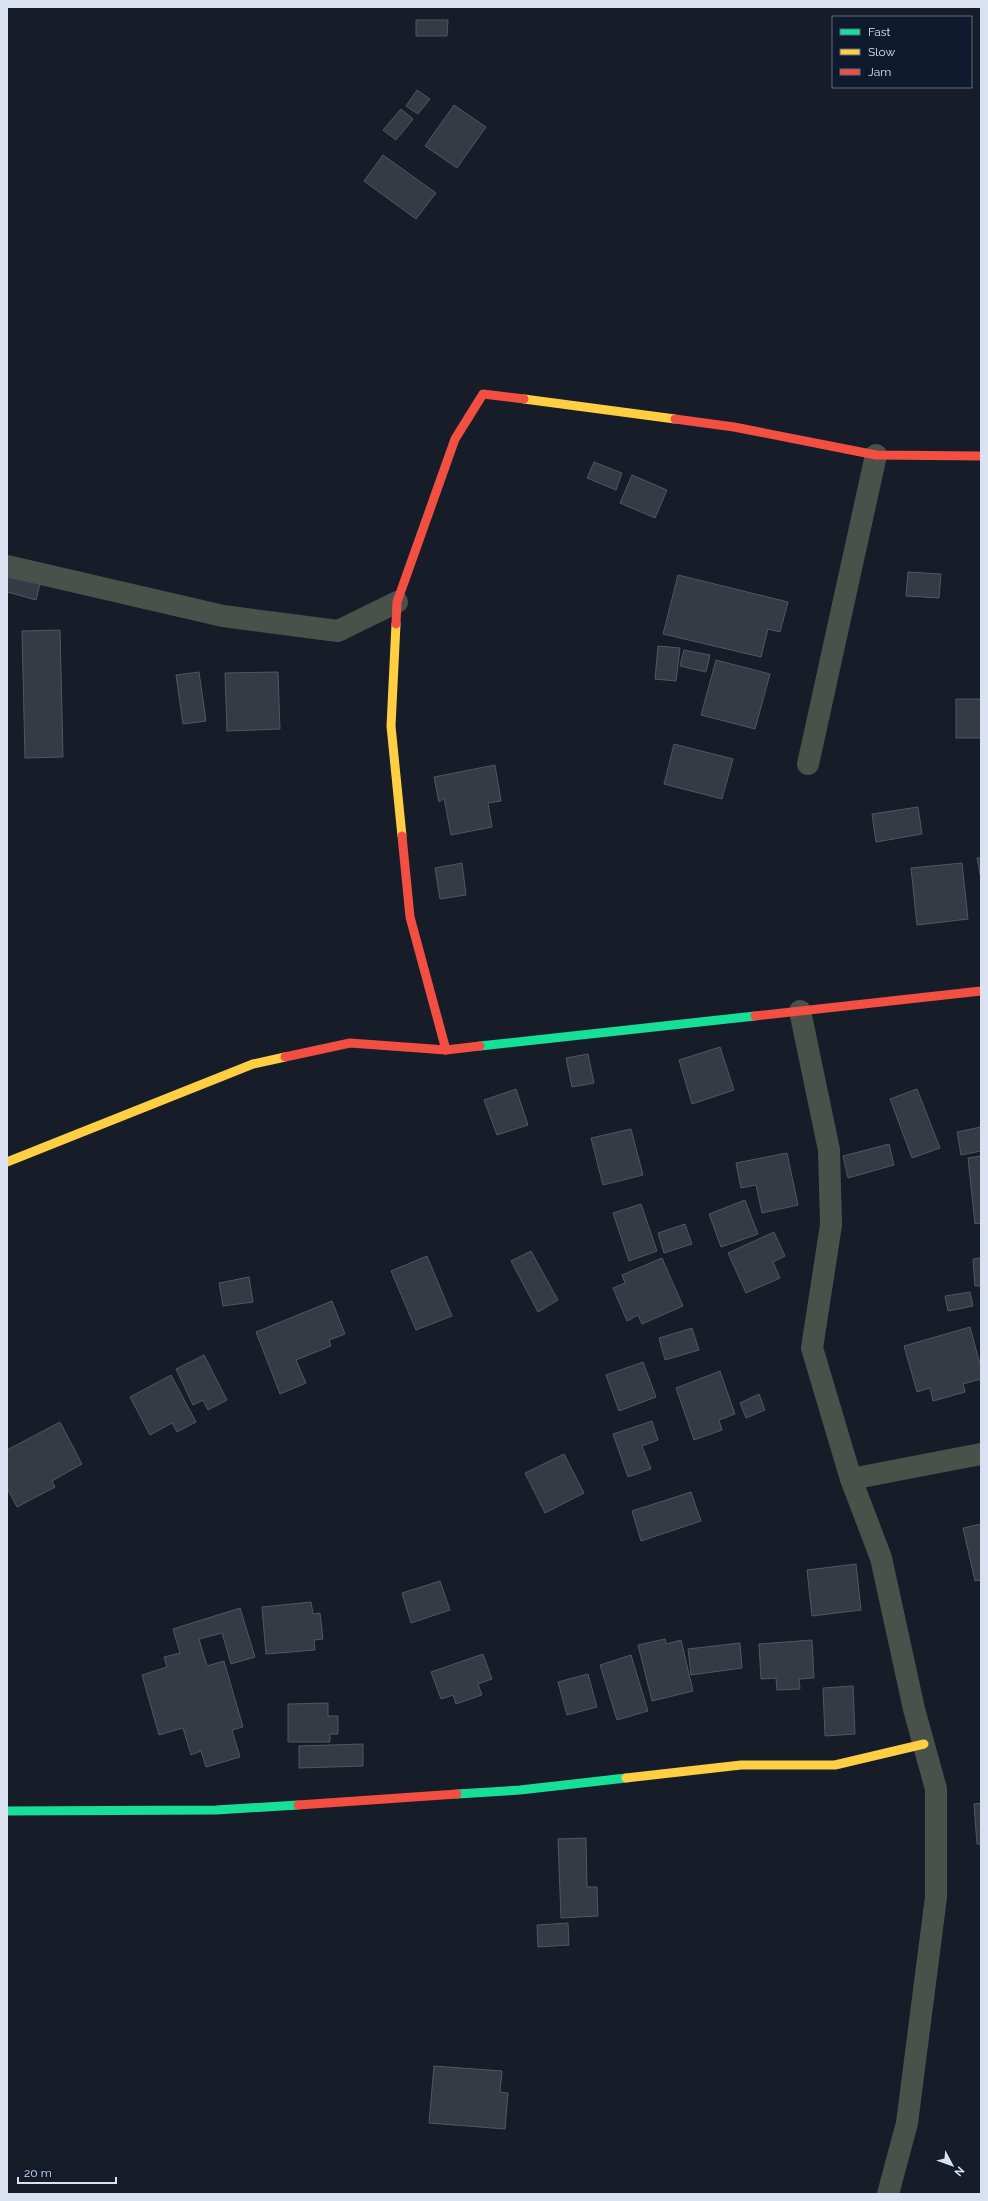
<svg xmlns="http://www.w3.org/2000/svg" width="988" height="2201" font-family="Raleway,sans-serif">
<rect width="100%" height="100%" fill="#171d28"/>
<!-- building -->
<g fill="#353a44" stroke="#515660">
<polygon points="416,20 448,20 447,36 416,36"/>
<polygon points="417,90 430,99 418,114 406,106"/>
<polygon points="454,105 486,127 457,168 425,146"/>
<polygon points="401,109 413,119 396,140 383,130"/>
<polygon points="383,155 436,193 416,219 364,181"/>
<polygon points="594,462 622,473 616,490 587,478"/>
<polygon points="632,475 667,490 655,518 620,503"/>
<polygon points="7,571 41,580 36,600 7,592"/>
<polygon points="908,572 941,574 939,598 906,596"/>
<polygon points="678,575 788,602 780,632 768,629 761,657 663,634"/>
<polygon points="60,630 63,757 25,758 22,631"/>
<polygon points="658,646 680,648 676,681 655,679"/>
<polygon points="684,650 710,655 706,672 680,666"/>
<polygon points="716,660 770,674 755,729 701,715"/>
<polygon points="199,672 206,721 183,724 176,675"/>
<polygon points="278,672 280,729 227,731 225,673"/>
<rect x="956" y="699" width="25" height="39"/>
<polygon points="674,744 733,759 722,799 664,784"/>
<polygon points="495,765 501,801 488,803 492,827 451,835 444,798 439,802 434,777"/>
<polygon points="918,807 922,834 876,842 872,814"/>
<polygon points="977,858 981,858 981,879"/>
<polygon points="462,863 466,895 440,899 435,868"/>
<polygon points="962,863 968,919 917,925 911,868"/>
<polygon points="720,1047 734,1090 692,1104 679,1060"/>
<polygon points="588,1054 594,1083 572,1087 566,1058"/>
<polygon points="516,1089 528,1125 497,1135 484,1100"/>
<polygon points="917,1089 940,1148 912,1158 890,1099"/>
<polygon points="981,1127 981,1151 961,1155 957,1132"/>
<polygon points="631,1129 643,1175 603,1185 591,1138"/>
<polygon points="889,1144 894,1165 848,1178 843,1156"/>
<polygon points="787,1153 798,1205 762,1213 756,1185 741,1188 736,1163"/>
<polygon points="981,1156 981,1223 975,1224 968,1158"/>
<polygon points="745,1200 758,1234 721,1247 709,1214"/>
<polygon points="641,1204 657,1251 629,1261 613,1213"/>
<polygon points="685,1224 692,1244 664,1253 658,1233"/>
<polygon points="774,1232 785,1256 773,1262 780,1278 746,1293 728,1253"/>
<polygon points="531,1251 558,1300 538,1312 511,1261"/>
<polygon points="427,1256 452,1316 416,1330 391,1271"/>
<polygon points="662,1258 683,1306 642,1324 638,1315 627,1321 613,1288 625,1283 622,1275"/>
<polygon points="981,1258 981,1286 975,1286 973,1259"/>
<polygon points="249,1277 253,1302 223,1306 219,1283"/>
<polygon points="970,1292 973,1306 948,1311 945,1296"/>
<polygon points="332,1301 345,1334 329,1340 331,1346 296,1360 306,1383 280,1394 256,1332"/>
<polygon points="970,1327 981,1368 981,1379 963,1384 965,1392 933,1401 930,1388 917,1392 904,1346"/>
<polygon points="692,1328 699,1350 665,1360 659,1338"/>
<polygon points="204,1355 227,1400 208,1410 203,1400 193,1405 176,1369"/>
<polygon points="643,1362 656,1397 619,1411 606,1375"/>
<polygon points="720,1371 735,1414 719,1420 722,1430 694,1440 676,1388"/>
<polygon points="171,1375 196,1422 177,1432 172,1423 150,1435 130,1397"/>
<polygon points="759,1394 765,1410 746,1418 740,1403"/>
<polygon points="652,1421 658,1440 642,1446 651,1469 628,1477 613,1434"/>
<polygon points="60,1422 82,1464 52,1481 55,1487 17,1507 7,1488 7,1450"/>
<polygon points="564,1454 584,1493 545,1513 525,1473"/>
<polygon points="691,1492 701,1521 641,1541 632,1511"/>
<polygon points="981,1524 981,1580 975,1581 963,1528"/>
<polygon points="856,1564 861,1610 812,1616 807,1570"/>
<polygon points="440,1581 450,1610 411,1623 402,1593"/>
<polygon points="311,1602 313,1614 320,1613 323,1639 314,1640 315,1650 266,1654 262,1607"/>
<polygon points="240,1608 255,1657 231,1664 222,1633 199,1639 207,1666 224,1661 243,1727 232,1730 240,1757 206,1767 201,1751 191,1755 183,1728 159,1735 142,1675 167,1667 164,1657 180,1653 173,1629"/>
<polygon points="665,1639 666,1644 681,1640 693,1691 652,1701 638,1645"/>
<polygon points="812,1640 814,1678 799,1679 800,1689 777,1690 776,1678 761,1679 759,1644"/>
<polygon points="740,1643 742,1668 691,1675 688,1649"/>
<polygon points="483,1654 492,1679 478,1684 482,1695 456,1704 453,1695 441,1699 431,1672"/>
<polygon points="631,1655 648,1711 617,1720 600,1665"/>
<polygon points="588,1674 597,1707 567,1715 558,1682"/>
<polygon points="853,1686 855,1734 825,1736 823,1688"/>
<polygon points="328,1703 328,1716 338,1716 338,1734 330,1734 330,1742 288,1742 288,1704"/>
<polygon points="363,1744 363,1766 299,1768 299,1746"/>
<polygon points="981,1803 981,1844 977,1844 974,1804"/>
<polygon points="586,1838 587,1887 597,1887 598,1916 561,1918 558,1839"/>
<polygon points="568,1923 569,1945 538,1947 537,1925"/>
<polygon points="434,2066 502,2071 500,2092 508,2093 505,2129 429,2123"/>
</g>
<g fill="none" stroke-linecap="round" stroke-linejoin="round">
<!-- street -->
<g stroke="#4a514b" stroke-width="22">
<polyline points="7,566 223,616 338,631 397,602"/>
<polyline points="808,764 876,455"/>
<polyline points="800,1011 829,1150 831,1225 812,1348 851,1479 981,1454"/>
<polyline points="851,1479 881,1558 914,1709 936,1789 936,1897 907,2123 888,2194"/>
</g>
<!-- fast -->
<g stroke="#16e098" stroke-width="9">
<polyline points="480,1046 755,1016"/>
<polyline points="457,1794 520,1790 626,1778"/>
<polyline points="7,1811 216,1810 298,1805"/>
</g>
<!-- slow -->
<g stroke="#ffcf43" stroke-width="9">
<polyline points="524,399 675,419"/>
<polyline points="396,624 391,726 402,836"/>
<polyline points="7,1162 253,1064 285,1057"/>
<polyline points="626,1778 741,1765 835,1765 924,1744"/>
</g>
<!-- jam -->
<g stroke="#f24e42" stroke-width="9">
<polyline points="675,419 734,427 876,455 981,456"/>
<polyline points="396,624 397,602 455,439 483,394 524,399"/>
<polyline points="402,836 410,917 446,1050"/>
<polyline points="755,1016 981,991"/>
<polyline points="285,1057 350,1043 446,1050 480,1046"/>
<polyline points="298,1805 457,1794"/>
</g>
</g>
<!-- border -->
<rect width="988" height="2201" fill="none" stroke="#dae1f0" stroke-width="16"/>
<!-- legend -->
<rect x="832" y="16" width="140" height="72" fill="#101a2f" stroke="#616a7c"/>
<rect x="840" y="29" width="20" height="6" fill="#16e098" stroke="#616a7c"/>
<text x="868" y="36" font-size="12" fill="#dae1f0">Fast</text>
<rect x="840" y="49" width="20" height="6" fill="#ffcf43" stroke="#616a7c"/>
<text x="868" y="56" font-size="12" fill="#dae1f0">Slow</text>
<rect x="840" y="69" width="20" height="6" fill="#f24e42" stroke="#616a7c"/>
<text x="868" y="76" font-size="12" fill="#dae1f0">Jam</text>
<!-- north arrow -->
<g transform="translate(952 2165) rotate(131)" stroke="#101a2f" stroke-width="3" paint-order="stroke">
<path d="M0-3L7 15L0 10L-7 15Z" fill="#dae1f0"/>
<text y="-6" font-size="11" font-weight="bold" text-anchor="middle" fill="#dae1f0">N</text>
</g>
<!-- scale -->
<path d="M18 2177v6h98v-6" fill="none" stroke="#dae1f0" stroke-width="2"/>
<text x="24" y="2177" font-size="12" fill="#dae1f0" stroke="#101a2f" stroke-width="3" paint-order="stroke">20 m</text>
</svg>
